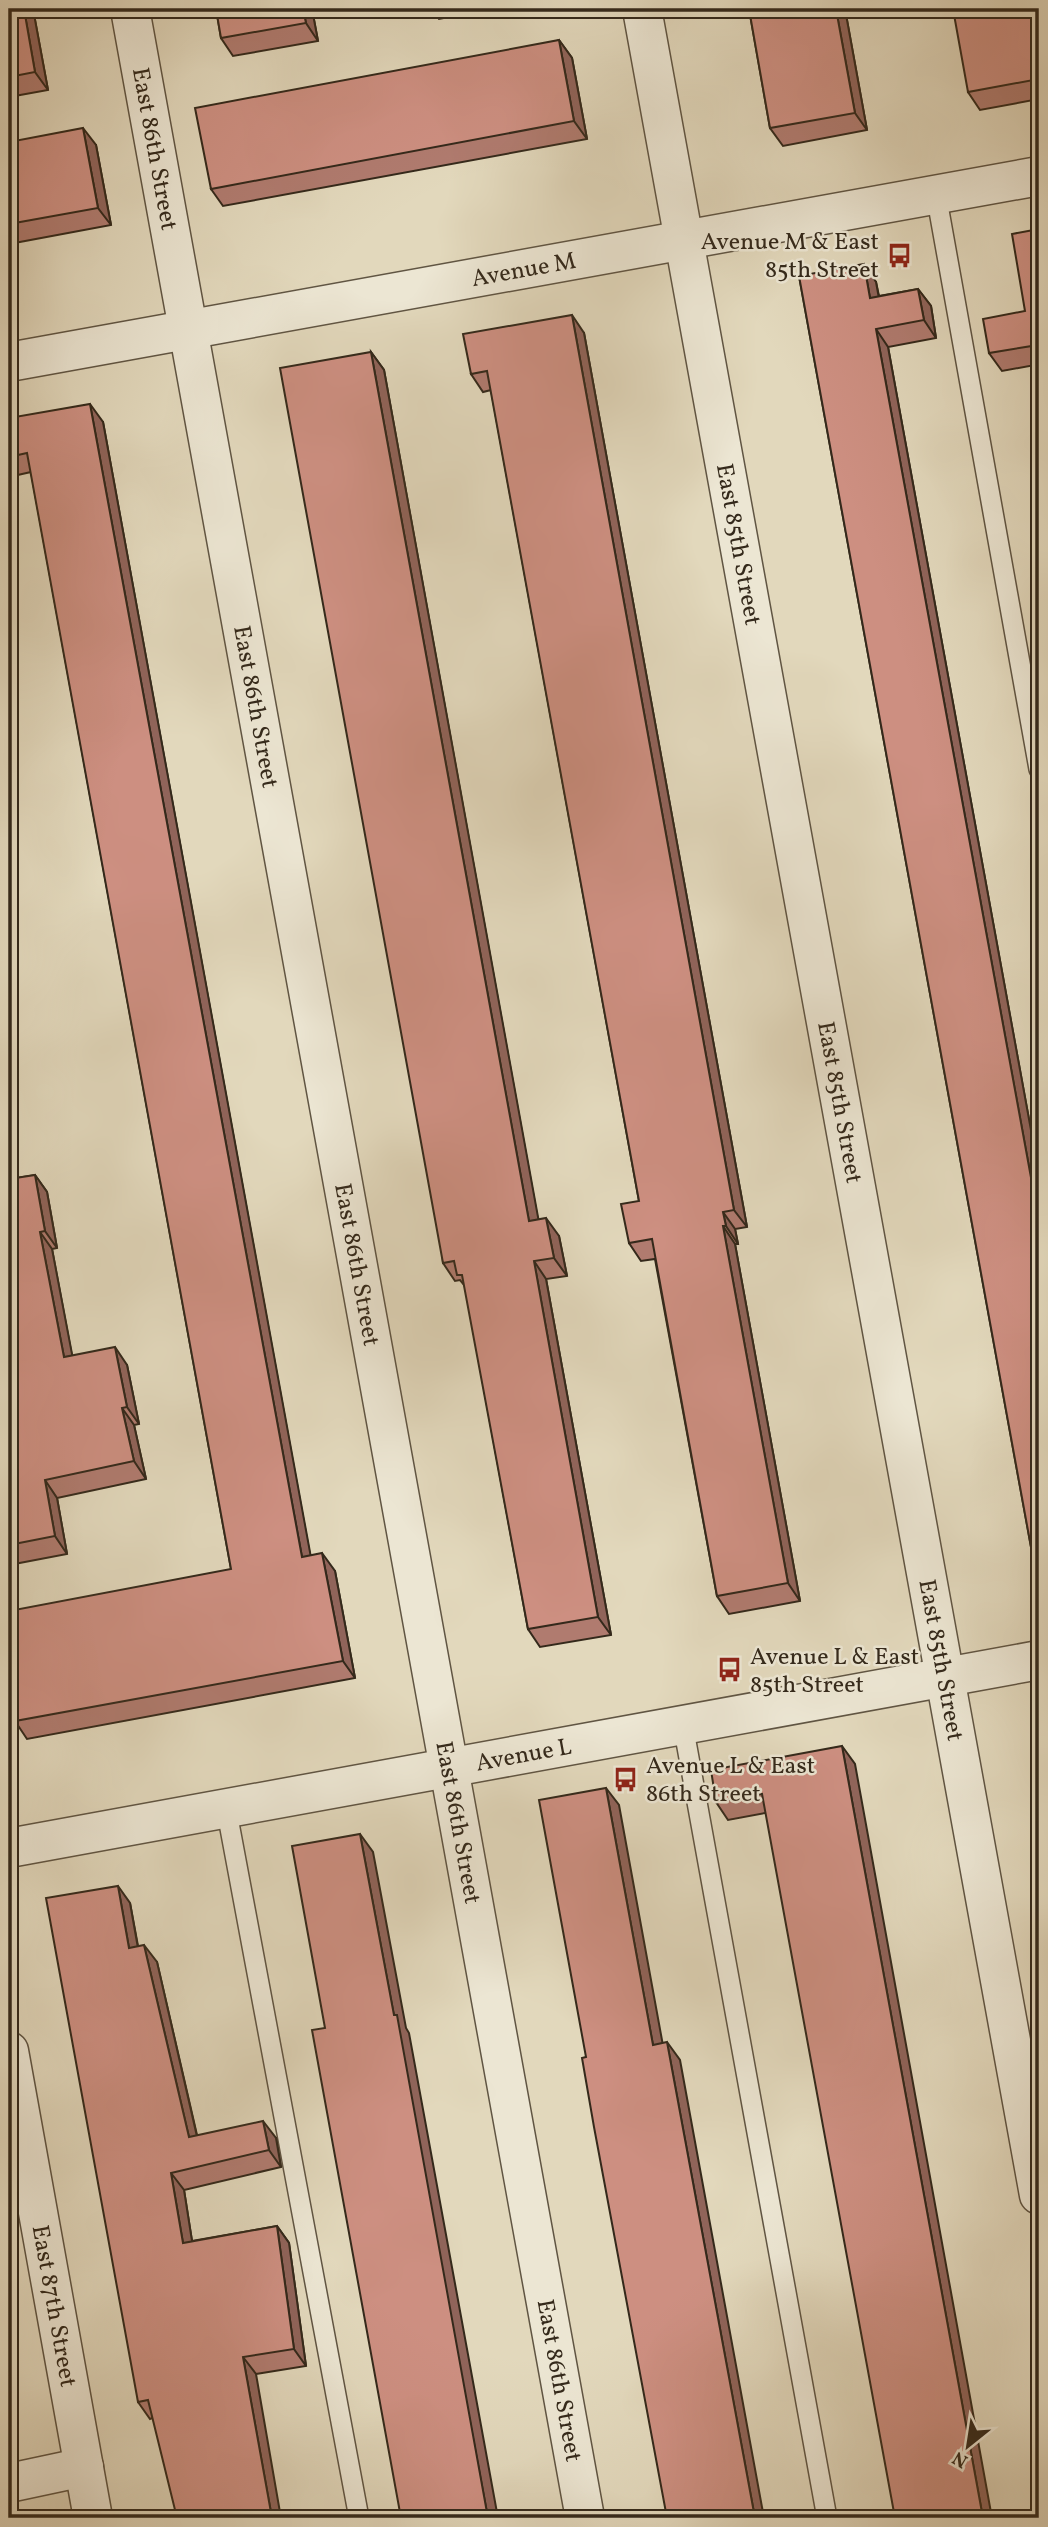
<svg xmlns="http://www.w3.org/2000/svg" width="1048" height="2527" font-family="Vollkorn,serif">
<rect width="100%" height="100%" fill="#e2d8bc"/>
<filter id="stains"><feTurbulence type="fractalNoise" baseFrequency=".00286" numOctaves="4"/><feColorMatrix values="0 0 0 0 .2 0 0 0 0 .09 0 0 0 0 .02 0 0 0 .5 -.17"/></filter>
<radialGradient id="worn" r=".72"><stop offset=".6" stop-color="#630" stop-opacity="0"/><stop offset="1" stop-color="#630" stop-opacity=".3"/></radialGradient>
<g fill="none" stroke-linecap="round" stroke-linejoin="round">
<defs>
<g id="lane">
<polyline points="936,194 1039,769"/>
<polyline points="683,1725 827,2518"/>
<polyline points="226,1807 359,2518"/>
</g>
<g id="street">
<path id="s1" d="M130,9l455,2509"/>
<path id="s2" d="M642,9l397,2186"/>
<path id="s3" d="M9,362l1030,-186"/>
<path id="s4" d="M9,1848l1030,-188"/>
<path id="s5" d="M9,2051l84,467"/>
<polyline points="9,2483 84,2467"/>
</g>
</defs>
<!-- lane casing -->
<use href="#lane" stroke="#605543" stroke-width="22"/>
<!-- street casing -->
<use href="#street" stroke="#605543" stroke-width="41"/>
<!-- lane -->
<use href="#lane" stroke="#ece6d3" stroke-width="19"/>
<!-- street -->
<use href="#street" stroke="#ece6d3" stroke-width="38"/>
</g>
<!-- wall -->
<g fill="#b07b6f" stroke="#34291b" stroke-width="2">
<polygon points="9,9 33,9 48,90 9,97"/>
<polygon points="216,9 312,9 318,41 233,56 221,38"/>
<polygon points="432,9 492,9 439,19"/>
<polygon points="749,9 845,9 867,130 783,146 770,128"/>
<polygon points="1039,9 1039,99 980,110 968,92"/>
<polygon points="559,40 572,58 587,139 223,206 211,189"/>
<polygon points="9,142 96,145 111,225 9,244"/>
<polygon points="799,276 876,282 879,296 918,289 931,306 936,338 888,347 1039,1174 1039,1567 1033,1558"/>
<polygon points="1025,311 1035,365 1002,371 989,353"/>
<polygon points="584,333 747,1227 735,1229 738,1244 735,1244 800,1601 729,1614 717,1596 655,1259 641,1261 629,1243 639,1201 491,390 483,392 471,374"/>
<polygon points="371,352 384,370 538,1220 559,1236 567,1276 546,1279 611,1635 540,1647 528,1629 465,1286 460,1280 455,1281 443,1263"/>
<polygon points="9,418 103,422 310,1555 335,1571 355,1678 27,1739 15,1721 231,1569 31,472 9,477"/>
<polygon points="9,1171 10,1179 35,1175 47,1192 57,1248 52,1249 72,1356 127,1365 139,1424 134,1425 146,1479 57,1498 67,1554 9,1565"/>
<polygon points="855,1764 765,1813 728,1820 716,1802"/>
<polygon points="130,1903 138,1946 157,1962 197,2135 276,2138 281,2167 184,2190 192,2241 277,2226 289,2243 306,2366 256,2374 150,2419 138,2402"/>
<polygon points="9,2409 15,2447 9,2448"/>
</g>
<!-- shaded-wall -->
<g fill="#90645a" stroke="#34291b" stroke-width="2">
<polygon points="24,9 33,9 48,90 35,72"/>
<polygon points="303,9 312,9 318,41 306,23"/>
<polygon points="836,9 845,9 867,130 855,113"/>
<polygon points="559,40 572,58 587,139 574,121"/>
<polygon points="83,128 96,145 111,225 98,208"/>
<polygon points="864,264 876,282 882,315 870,298"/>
<polygon points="918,289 931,306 936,338 924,320"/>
<polygon points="572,315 584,333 747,1227 734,1210"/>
<polygon points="876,329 888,347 1039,1174 1039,1218 1038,1216"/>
<polygon points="371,352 384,370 542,1239 529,1221"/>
<polygon points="90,404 103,422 314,1574 302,1557"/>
<polygon points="35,1175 47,1192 57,1248 45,1231"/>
<polygon points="723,1212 735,1229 738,1244 726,1226"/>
<polygon points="546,1218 559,1236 567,1276 554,1258"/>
<polygon points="723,1226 735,1244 800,1601 788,1583"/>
<polygon points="40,1232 52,1249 76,1375 64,1357"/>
<polygon points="534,1261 546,1279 611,1635 598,1617"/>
<polygon points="115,1347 127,1365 139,1424 127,1407"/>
<polygon points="122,1408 134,1425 146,1479 134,1461"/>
<polygon points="45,1480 57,1498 67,1554 55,1536"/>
<polygon points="322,1553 335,1571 355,1678 343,1661"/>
<polygon points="842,1746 855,1764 992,2518 983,2518"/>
<polygon points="606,1788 619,1805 666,2062 653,2045"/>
<polygon points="360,1834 373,1852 406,2028 409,2033 498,2518 488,2518"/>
<polygon points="118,1886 130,1903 141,1965 129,1948"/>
<polygon points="144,1945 157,1962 201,2154 189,2137"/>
<polygon points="667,2042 680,2060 764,2518 755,2518"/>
<polygon points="263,2121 276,2138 281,2167 269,2150"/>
<polygon points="171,2173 184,2190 195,2260 183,2243"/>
<polygon points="277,2226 289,2243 306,2366 294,2349"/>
<polygon points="243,2357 256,2374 281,2518 272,2518"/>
<polygon points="9,2409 15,2447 9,2438"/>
</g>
<!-- building -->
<g fill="#cd8f81" stroke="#34291b" stroke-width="2">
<polygon points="9,9 24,9 35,72 9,77"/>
<polygon points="216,9 303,9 306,23 221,38"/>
<polygon points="749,9 836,9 855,113 770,128"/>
<polygon points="953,9 1039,9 1039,79 968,92"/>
<polygon points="559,40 574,121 211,189 195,108"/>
<polygon points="83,128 98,208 9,224 9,142"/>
<polygon points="1039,229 1039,388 1032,346 989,353 983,319 1025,311 1012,234"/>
<polygon points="864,264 870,298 918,289 924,320 876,329 1038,1216 1039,1216 1039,1557 1033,1558 799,276"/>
<polygon points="572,315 734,1210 723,1212 726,1226 723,1226 788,1583 717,1596 652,1239 629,1243 621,1204 639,1201 487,371 471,374 463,334"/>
<polygon points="371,352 529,1221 546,1218 554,1258 534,1261 598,1617 528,1629 462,1275 457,1275 454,1261 443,1263 280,368"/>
<polygon points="90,404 302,1557 322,1553 343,1661 15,1721 9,1690 9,1611 231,1569 27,453 9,457 9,418"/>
<polygon points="35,1175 45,1231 40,1232 64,1357 115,1347 127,1407 122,1408 134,1461 45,1480 55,1536 9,1545 9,1179"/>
<polygon points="842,1746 983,2518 895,2518 762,1794 716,1802 711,1770"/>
<polygon points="606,1788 653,2045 667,2042 755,2518 667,2518 594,2127 582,2058 586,2057 539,1800"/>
<polygon points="360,1834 394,2015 397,2015 488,2518 401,2518 312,2030 325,2028 292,1846"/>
<polygon points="118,1886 129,1948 144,1945 189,2137 263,2121 269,2150 171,2173 183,2243 277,2226 294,2349 243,2357 272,2518 177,2518 148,2400 138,2402 46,1898"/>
</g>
<!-- icons -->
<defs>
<symbol id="bus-bare" viewBox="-9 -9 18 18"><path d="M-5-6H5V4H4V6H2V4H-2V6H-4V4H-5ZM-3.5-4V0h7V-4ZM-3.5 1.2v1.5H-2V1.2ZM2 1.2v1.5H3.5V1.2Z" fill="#8f2418" stroke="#ece6d3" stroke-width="2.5" paint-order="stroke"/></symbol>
</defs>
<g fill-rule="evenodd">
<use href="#bus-bare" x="882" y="238" width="35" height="35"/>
<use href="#bus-bare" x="712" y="1652" width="35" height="35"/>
<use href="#bus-bare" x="608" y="1762" width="35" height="35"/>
</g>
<g text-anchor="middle" stroke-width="5" stroke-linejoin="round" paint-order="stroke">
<!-- street labels -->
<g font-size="24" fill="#34291b" stroke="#ece6d3">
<text dy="8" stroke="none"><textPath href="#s1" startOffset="142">East 86th Street</textPath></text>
<text dy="8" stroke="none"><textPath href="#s3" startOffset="523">Avenue M</textPath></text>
<text dy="8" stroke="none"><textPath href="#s2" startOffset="544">East 85th Street</textPath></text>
<text dy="8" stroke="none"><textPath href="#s1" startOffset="709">East 86th Street</textPath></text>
<text dy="8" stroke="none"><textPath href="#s2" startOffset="1111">East 85th Street</textPath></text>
<text dy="8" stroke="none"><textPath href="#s1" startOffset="1276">East 86th Street</textPath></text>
<text dy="8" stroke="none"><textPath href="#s2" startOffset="1678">East 85th Street</textPath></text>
<text dy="8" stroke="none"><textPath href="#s4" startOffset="523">Avenue L</textPath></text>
<text dy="8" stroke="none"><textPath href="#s1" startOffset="1843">East 86th Street</textPath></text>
<text dy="8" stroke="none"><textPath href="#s5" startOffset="259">East 87th Street</textPath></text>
<text dy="8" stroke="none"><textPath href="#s1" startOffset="2410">East 86th Street</textPath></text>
</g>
<!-- poi labels -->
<g font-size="24" fill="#34291b" stroke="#ece6d3" text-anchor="start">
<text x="879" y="249" text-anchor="end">Avenue M &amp; East<tspan x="879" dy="28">85th Street</tspan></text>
<text x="750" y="1664">Avenue L &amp; East<tspan x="750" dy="28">85th Street</tspan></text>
<text x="646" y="1773">Avenue L &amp; East<tspan x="646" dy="28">86th Street</tspan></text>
</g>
</g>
<!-- margin -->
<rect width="1048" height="2527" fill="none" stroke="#e2d8bc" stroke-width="35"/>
<rect x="10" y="10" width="1027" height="2506" fill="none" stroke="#34291b" stroke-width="3.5"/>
<rect x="18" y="18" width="1013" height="2492" fill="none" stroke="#34291b" stroke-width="2"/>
<!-- north arrow -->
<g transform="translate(968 2446) rotate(210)" stroke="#ece6d3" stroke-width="5" paint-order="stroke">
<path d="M0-5L12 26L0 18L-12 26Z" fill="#34291b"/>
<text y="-10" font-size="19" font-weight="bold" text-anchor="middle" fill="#34291b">N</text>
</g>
<rect width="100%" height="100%" filter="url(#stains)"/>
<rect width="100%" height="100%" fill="url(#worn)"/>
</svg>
